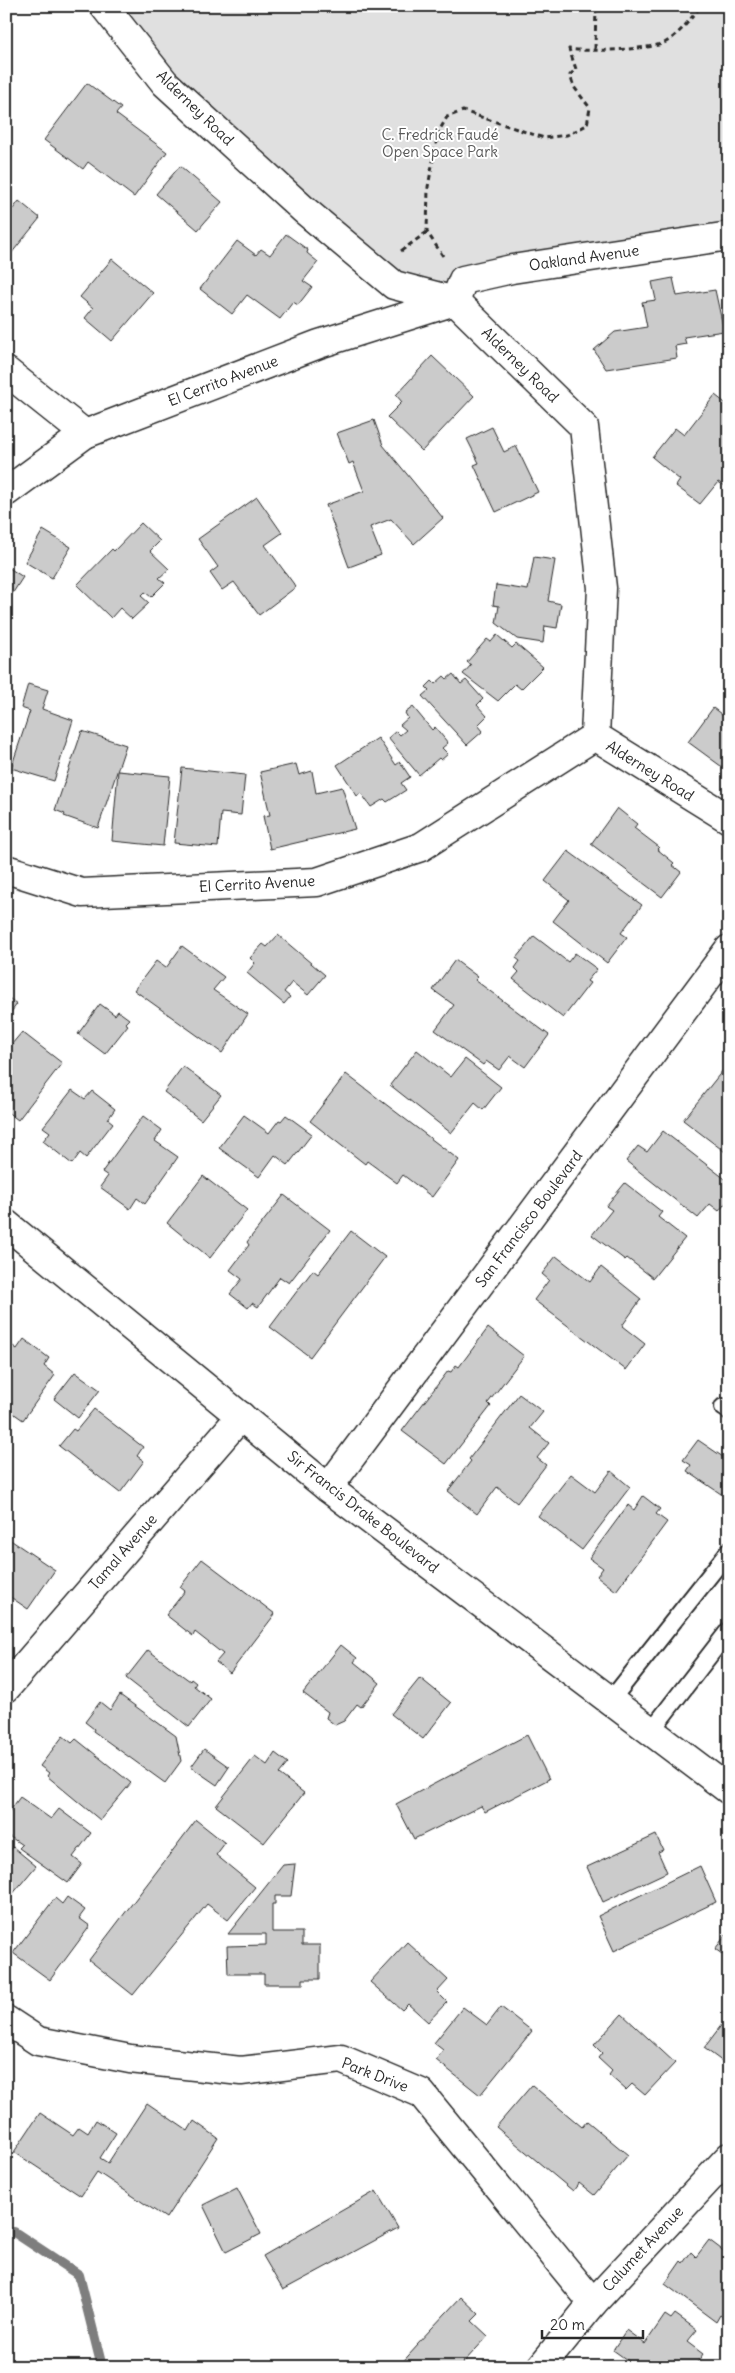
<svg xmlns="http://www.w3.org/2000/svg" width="735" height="2373" font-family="Delius,sans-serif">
<rect width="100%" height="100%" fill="#fff"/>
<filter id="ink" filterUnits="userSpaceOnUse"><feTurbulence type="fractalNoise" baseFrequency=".02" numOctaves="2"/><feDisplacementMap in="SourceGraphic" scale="10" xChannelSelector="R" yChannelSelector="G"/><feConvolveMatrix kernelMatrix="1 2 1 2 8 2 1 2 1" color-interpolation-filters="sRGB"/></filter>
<g filter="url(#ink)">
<!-- green -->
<polygon fill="#e0e0e0" stroke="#868686" points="116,6 729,6 729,236 463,279 455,301 394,285 165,83"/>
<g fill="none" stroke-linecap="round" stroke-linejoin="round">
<!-- stream -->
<polyline stroke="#7e7e7e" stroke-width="10" points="6,2233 14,2232 79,2275 102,2367"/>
</g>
<!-- building -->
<g fill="#cbcbcb" stroke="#2b2b2b">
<polygon points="87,83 121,108 116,114 167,152 134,197 88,162 83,169 44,140"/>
<polygon points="180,166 222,202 198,230 156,194"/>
<polygon points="19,201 40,218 6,260 6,204 13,209"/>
<polygon points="286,234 308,250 307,253 318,262 303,281 312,287 298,305 293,302 280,319 247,295 232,314 200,289 237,241 256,255 261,249 270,255"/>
<polygon points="112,259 153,293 112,341 85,318 93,308 80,297"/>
<polygon points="673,278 677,296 715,290 724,331 684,337 686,344 675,346 677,358 606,369 594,350 615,332 647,327 642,302 656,300 652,282"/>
<polygon points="432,356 474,396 422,451 387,417 402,402 396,395"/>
<polygon points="715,395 729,406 729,488 718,482 700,504 676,486 680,480 652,457 675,428 684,435"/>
<polygon points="374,420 383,445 443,518 414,544 391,519 370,527 381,555 349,567 326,505 364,491 353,462 349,464 337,433"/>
<polygon points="492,427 504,452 516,446 538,492 496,512 474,465 479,463 467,439"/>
<polygon points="257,497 282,533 265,545 296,587 259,615 234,582 222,590 210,573 218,567 198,539"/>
<polygon points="141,523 160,541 150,551 169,569 159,578 165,583 151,597 145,592 141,596 149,603 132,619 120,608 111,618 77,585 112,549 114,551"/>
<polygon points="43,530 71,547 52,578 25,562"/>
<polygon points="534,557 555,560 548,601 561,604 557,628 545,626 543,643 517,639 496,623 499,606 493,605 496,585 528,590"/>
<polygon points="6,566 23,577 7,602 6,602"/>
<polygon points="497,635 512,648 516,644 543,667 521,689 515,684 498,701 463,674 471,665 467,662 487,639 491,642"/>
<polygon points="453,674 461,684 466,680 483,699 477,705 487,716 478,725 483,731 467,745 422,696 429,690 426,687 432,681 435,684 444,676 447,679"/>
<polygon points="28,684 48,690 42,709 73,720 54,781 11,768 30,711 21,708"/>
<polygon points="413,707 432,730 435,727 448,743 442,748 448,754 441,760 439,758 419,775 388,738 396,731 400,735 406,730 400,725 408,718 405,713"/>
<polygon points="713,708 729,720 729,772 688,742"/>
<polygon points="82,731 126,745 98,828 64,816 65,814 55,810"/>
<polygon points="378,738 396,765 400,762 410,777 401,783 406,790 387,802 384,799 371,807 361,793 357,796 337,765"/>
<polygon points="296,764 299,775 312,771 316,793 342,787 355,829 270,849 263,816 270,815 260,772"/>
<polygon points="182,768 245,775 241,815 221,813 218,847 174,843"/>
<polygon points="118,771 170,776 163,846 112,841"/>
<polygon points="617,808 637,824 634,828 659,847 657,849 674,863 672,865 681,872 662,897 591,844"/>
<polygon points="568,851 642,905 621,933 627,937 607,963 553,921 569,900 545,881"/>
<polygon points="278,935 325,975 308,995 292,982 284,992 290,997 284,1004 247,973 255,963 250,958 263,944 267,947"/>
<polygon points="534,936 568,962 575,953 597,969 587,981 590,983 563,1018 513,979 519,972 515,968 520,961 516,958"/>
<polygon points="182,946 224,977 213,990 248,1014 222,1053 134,990 156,961 166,968"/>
<polygon points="455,960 478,977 475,980 549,1035 525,1067 510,1056 499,1070 486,1061 483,1065 435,1030 454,1005 433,990"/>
<polygon points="6,996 17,1004 6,1019"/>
<polygon points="100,1004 115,1015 118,1011 129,1019 125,1023 128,1025 105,1054 78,1034"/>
<polygon points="22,1032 62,1063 18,1120 6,1111 6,1051"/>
<polygon points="417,1050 451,1077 465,1059 501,1087 483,1110 475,1103 451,1133 390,1085"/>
<polygon points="183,1066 221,1095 201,1120 164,1092"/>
<polygon points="723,1070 729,1074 729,1155 683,1120"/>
<polygon points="346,1074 459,1160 432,1197 403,1175 397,1183 367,1161 365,1164 310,1121"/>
<polygon points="72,1090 85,1099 92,1091 115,1109 108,1119 113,1123 86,1158 80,1153 72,1164 43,1141 50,1132 43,1127"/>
<polygon points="244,1115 269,1133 279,1120 281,1121 286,1115 312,1134 288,1165 275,1155 259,1177 219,1148"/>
<polygon points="143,1116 162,1130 155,1141 178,1157 145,1204 137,1198 130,1209 100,1187 108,1176 102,1172"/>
<polygon points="663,1131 729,1182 729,1199 719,1211 710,1204 698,1218 626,1161 638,1146 647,1152"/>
<polygon points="203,1176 247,1210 210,1258 167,1223"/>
<polygon points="625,1183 662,1212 658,1217 685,1238 653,1278 627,1258 625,1260 592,1235 612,1210 606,1206"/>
<polygon points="284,1195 330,1230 289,1283 280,1277 258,1307 252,1303 248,1308 230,1294 242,1279 230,1270 249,1245 247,1242"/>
<polygon points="351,1231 385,1257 310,1357 270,1327 313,1270 318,1274"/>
<polygon points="556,1256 590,1282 601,1267 641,1299 622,1326 645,1344 626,1370 534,1300 549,1280 542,1274"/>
<polygon points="488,1328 524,1356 488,1403 491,1406 446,1464 402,1431 448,1371 451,1372 456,1365 459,1367"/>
<polygon points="24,1339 49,1358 44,1366 55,1375 23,1420 6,1408 6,1341 17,1349"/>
<polygon points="75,1372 100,1390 78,1418 54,1399"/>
<polygon points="519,1394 543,1412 530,1428 549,1443 537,1458 546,1465 517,1503 497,1487 477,1514 448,1491 471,1461 469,1459"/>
<polygon points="94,1409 143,1447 137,1456 144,1461 120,1493 59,1446 73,1429 76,1431"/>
<polygon points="698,1440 729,1461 729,1484 721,1494 687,1471 691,1465 683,1460"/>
<polygon points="611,1471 630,1487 582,1550 538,1516 571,1474 595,1492"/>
<polygon points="643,1496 660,1509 656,1514 667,1522 616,1591 597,1576 603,1568 589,1558 628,1505 634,1510"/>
<polygon points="6,1537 55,1570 28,1609 6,1594"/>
<polygon points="202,1559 275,1614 230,1673 216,1662 223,1654 195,1632 193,1636 166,1615 185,1591 180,1587"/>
<polygon points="341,1645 357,1658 354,1662 380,1683 361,1707 357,1704 344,1721 335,1725 326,1718 328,1712 303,1693"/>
<polygon points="148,1650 190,1681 191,1679 196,1683 194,1686 211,1699 189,1727 126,1678"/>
<polygon points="420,1678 451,1703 423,1739 391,1714"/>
<polygon points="120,1695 176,1736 181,1761 165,1783 93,1731 94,1729 85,1722 100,1702 110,1710"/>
<polygon points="527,1735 549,1779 485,1812 481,1806 414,1839 396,1804"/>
<polygon points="63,1736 72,1743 76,1739 131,1783 100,1820 47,1776 49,1773 40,1766"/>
<polygon points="204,1749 229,1767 217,1785 191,1767"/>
<polygon points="275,1753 288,1763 279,1774 304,1793 264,1843 216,1806 255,1756 267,1765"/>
<polygon points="20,1797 51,1819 59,1809 91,1833 73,1857 82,1864 68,1883 19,1848 22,1845 6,1834 6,1816"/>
<polygon points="196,1820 225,1843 216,1855 255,1887 228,1920 207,1904 133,1995 89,1960"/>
<polygon points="656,1835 663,1850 658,1852 667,1872 603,1902 587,1867"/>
<polygon points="13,1847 36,1866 6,1902 6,1855"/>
<polygon points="295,1864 291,1896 275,1896 275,1904 272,1904 272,1932 302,1932 302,1945 320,1945 320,1979 303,1979 303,1984 264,1984 264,1974 228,1974 227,1946 266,1945 266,1934 228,1934 283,1865"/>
<polygon points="700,1866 716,1902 614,1951 598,1916"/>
<polygon points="67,1897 85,1910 79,1918 90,1926 50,1980 13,1953 55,1898 62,1904"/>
<polygon points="729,1931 729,1959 715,1949"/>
<polygon points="407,1942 448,1980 437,1992 447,2002 428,2022 408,2004 402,2010 370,1982"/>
<polygon points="463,2007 487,2025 501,2007 532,2031 480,2095 436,2060 443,2050 434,2043"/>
<polygon points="622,2014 675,2063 645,2095 632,2084 626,2090 609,2075 612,2071 598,2058 602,2053 594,2045"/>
<polygon points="729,2015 729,2058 727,2057 723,2062 704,2048"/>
<polygon points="532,2085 582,2127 587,2121 628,2155 594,2195 579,2183 573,2191 496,2127"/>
<polygon points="147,2103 188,2131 194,2121 218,2138 166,2218 97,2172 81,2196 14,2152 40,2113 73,2135 79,2127 88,2133 96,2120 116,2133 100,2158 108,2163"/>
<polygon points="237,2188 261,2234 226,2252 203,2205"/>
<polygon points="376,2191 398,2228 283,2290 263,2256"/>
<polygon points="709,2240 729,2255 729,2321 720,2315 716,2322 665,2284 681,2261 683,2263 691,2252 696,2257"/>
<polygon points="461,2297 479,2314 472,2321 488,2336 463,2363 466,2367 401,2367 399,2366 418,2345 417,2344"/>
<polygon points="675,2314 697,2330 687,2342 703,2354 694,2367 637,2367 613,2350 626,2330 645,2344 665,2315 671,2319"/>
</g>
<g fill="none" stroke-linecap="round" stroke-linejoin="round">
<defs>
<g id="lane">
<polyline points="723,1407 729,1411"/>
<polyline points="611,1700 729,1551"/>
<polyline points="651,1731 729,1630"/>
</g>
<g id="street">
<polyline points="104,6 165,83 303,209 394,285 455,301 584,427 602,588 595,736 729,819"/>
<polyline points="455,301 463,280 512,269 729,236"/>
<polyline points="6,371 85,434"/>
<polyline points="6,492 85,434 319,344 455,301"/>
<polyline points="6,869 82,893 317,882 421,847 595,736"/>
<polyline points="328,1488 729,949"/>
<polyline points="6,1688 241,1416"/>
<polyline points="6,2020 38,2041 130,2059 241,2071 341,2059 421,2093 593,2303"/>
<polyline points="541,2367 593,2303 729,2157"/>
</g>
<polyline id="primary" points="6,1224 328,1488 729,1790"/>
</defs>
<!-- lane casing -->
<use href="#lane" stroke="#2b2b2b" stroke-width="20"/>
<!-- street casing -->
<use href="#street" stroke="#2b2b2b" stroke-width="31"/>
<!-- primary casing -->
<use href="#primary" stroke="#2b2b2b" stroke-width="31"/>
<!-- path -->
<g stroke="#2b2b2b" stroke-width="3" stroke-dasharray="5 4" stroke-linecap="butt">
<polyline points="595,49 596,6"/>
<polyline points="401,251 427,232"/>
<path d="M443,256l-16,-24 1,-45 10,-54 9,-16 16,-6 81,27 23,-3 20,-10 3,-17 -16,-21 -4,-12 6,-6 -7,-20c18,3 83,1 97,-7 14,-8 25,-24 35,-36"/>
</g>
<!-- lane -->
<use href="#lane" stroke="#fff" stroke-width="16"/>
<!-- street -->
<use href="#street" stroke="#fff" stroke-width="28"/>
<!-- primary -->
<use href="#primary" stroke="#fff" stroke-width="28"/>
</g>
</g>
<g text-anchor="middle" stroke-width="4" stroke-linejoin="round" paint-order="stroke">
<!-- street labels -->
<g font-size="15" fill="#2b2b2b" stroke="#fff">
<text transform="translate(195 108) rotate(44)" y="5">Alderney Road</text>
<text transform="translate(584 258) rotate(-8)" y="5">Oakland Avenue</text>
<text transform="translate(520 365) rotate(44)" y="5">Alderney Road</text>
<text transform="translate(223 381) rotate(-21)" y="5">El Cerrito Avenue</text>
<text transform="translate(650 771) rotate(32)" y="5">Alderney Road</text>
<text transform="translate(257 884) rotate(-3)" y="5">El Cerrito Avenue</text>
<text transform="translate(529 1219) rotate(-53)" y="5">San Francisco Boulevard</text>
<text transform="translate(363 1512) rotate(38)" y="5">Sir Francis Drake Boulevard</text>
<text transform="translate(123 1552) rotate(-49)" y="5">Tamal Avenue</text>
<text transform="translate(375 2075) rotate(21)" y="5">Park Drive</text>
<text transform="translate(643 2249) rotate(-47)" y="5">Calumet Avenue</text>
</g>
<!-- park labels -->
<g font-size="15" fill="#585858" stroke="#fff">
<text x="440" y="140">C. Fredrick Faudé<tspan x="440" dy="17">Open Space Park</tspan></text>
</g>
</g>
<!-- margin -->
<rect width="735" height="2373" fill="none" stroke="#fff" stroke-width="25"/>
<rect x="12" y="12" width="710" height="2348" fill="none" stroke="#2b2b2b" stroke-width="2" filter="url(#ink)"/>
<!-- scale -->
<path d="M542 2330v8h101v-8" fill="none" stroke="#2b2b2b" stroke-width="2.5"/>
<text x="550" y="2330" font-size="15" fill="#2b2b2b" stroke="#ffffff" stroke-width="4" paint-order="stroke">20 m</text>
</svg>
